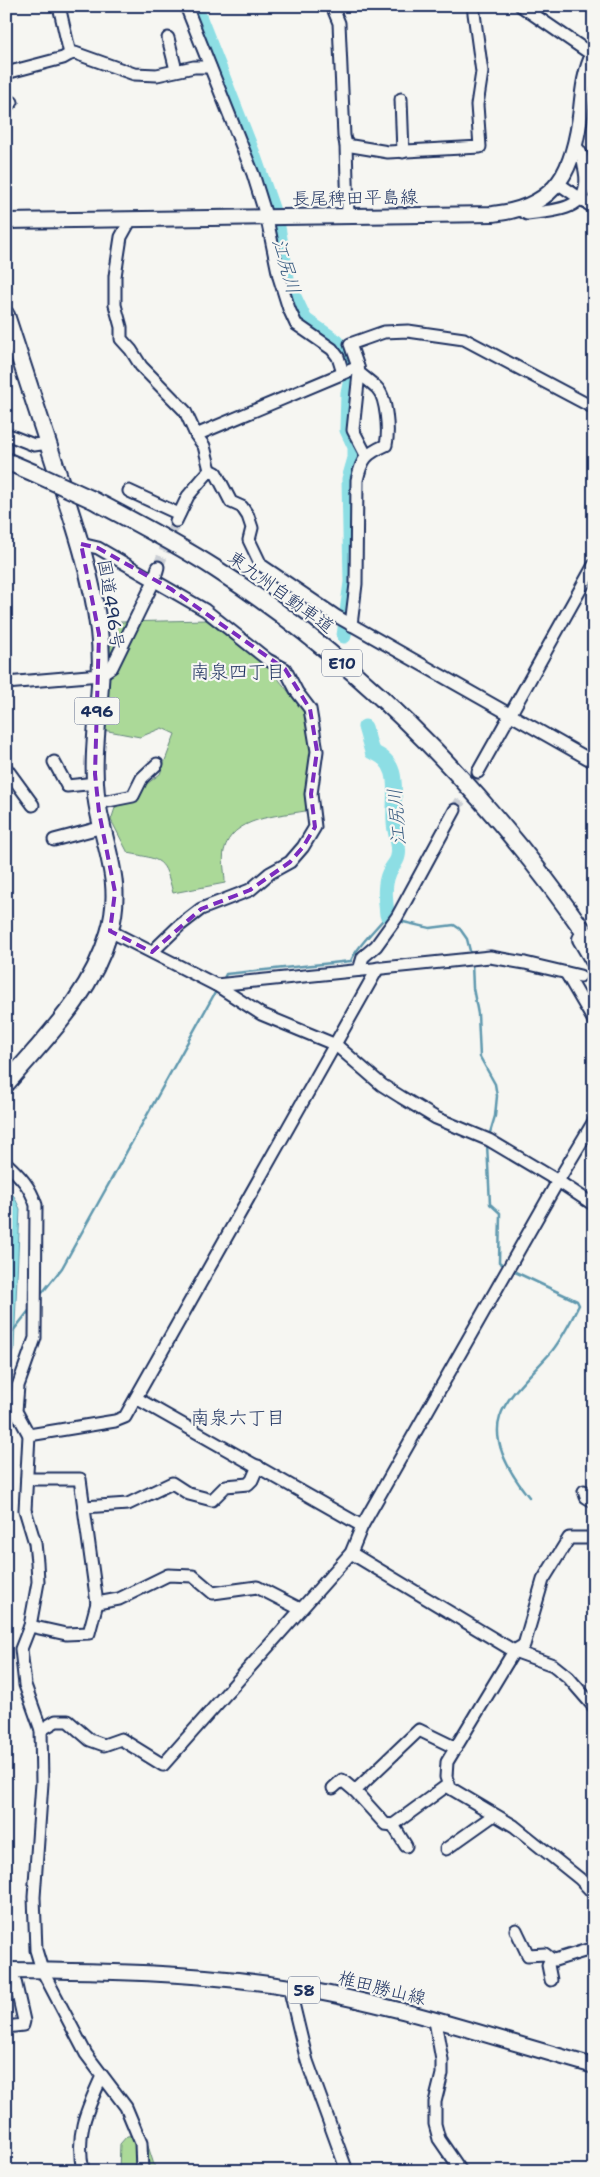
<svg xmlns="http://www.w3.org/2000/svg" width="600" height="2177" font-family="'Shantell Sans','Klee One',sans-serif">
<rect width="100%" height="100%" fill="#f6f6f2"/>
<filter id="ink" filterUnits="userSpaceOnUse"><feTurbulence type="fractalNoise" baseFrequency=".02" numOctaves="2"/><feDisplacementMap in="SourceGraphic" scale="10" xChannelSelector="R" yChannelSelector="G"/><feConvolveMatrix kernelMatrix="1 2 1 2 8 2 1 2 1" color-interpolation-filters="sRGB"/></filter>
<g filter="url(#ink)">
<!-- green -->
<g fill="#abd998" stroke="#63847b">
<path d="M206,620l66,51 31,39 10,39 -1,51 -7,11c-27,5 -74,6 -81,40 -2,10 1,22 1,32l-52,10c-9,-35 -10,-33 -45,-40l-17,-33 4,-12 45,-34 15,-40 -13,-6 -22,9 -37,-7 3,-72 14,-36z"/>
<polygon points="140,2135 148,2146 156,2171 119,2171 120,2144 127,2136"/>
</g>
<!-- water -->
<polygon fill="#8ddee4" stroke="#5f98ae" points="6,1189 14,1196 20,1209 14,1348 6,1366"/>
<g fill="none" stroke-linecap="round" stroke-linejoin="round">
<!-- stream -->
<g stroke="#5f98ae" stroke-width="2.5">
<polyline points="399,921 430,928 454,925 460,929 467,939 471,955"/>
<polyline points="472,963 473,988 478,1014 480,1057 495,1084 497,1096 495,1116 489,1136"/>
<path d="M222,982l4,-8 125,-13c5,-14 26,-33 36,-46l5,3"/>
<polyline points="487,1144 490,1204 500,1213 499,1262 506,1267"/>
<path d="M511,1270l66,31 2,4c-8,16 -16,32 -27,46 -16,19 -45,43 -52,66 -9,28 12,59 29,80"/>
<polyline points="39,1297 62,1268 216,991"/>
<polyline points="13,1331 31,1308"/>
</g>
<!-- river -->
<g stroke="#8ddee4" stroke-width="15">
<polyline points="195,6 252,151 272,208 278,227 288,284 305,320 337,342 348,363 351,379 348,393 347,430 355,447 355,458 349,479 351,582 344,636"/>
<path d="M365,727l7,25c32,11 20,44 22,70 0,12 7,23 4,34 -1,7 -7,11 -9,17 -6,13 -3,29 -2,42"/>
</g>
<!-- minor-tunnel -->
<g stroke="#caced4" stroke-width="11" stroke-dasharray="11 5.5" stroke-linecap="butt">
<polyline points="158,567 176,521"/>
<polyline points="455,810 478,772"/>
<polyline points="580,976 594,978"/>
</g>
<defs>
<g id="minor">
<polyline points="59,6 70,54 75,53 134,74 157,75 194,67 210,67"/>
<polyline points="186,6 253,174 267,219 279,277 289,309 296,324 332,349 338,357 343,373"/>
<polyline points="332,6 339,23 344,136 346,145 348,216"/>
<polyline points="521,6 594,56"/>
<polyline points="168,38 176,70"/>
<polyline points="6,73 63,58 70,54"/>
<polyline points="401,99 403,152"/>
<polyline points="6,105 12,102"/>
<polyline points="346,145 388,152 480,147 477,105 482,72 473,6"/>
<polyline points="559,184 594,208"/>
<path d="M520,210l7,4c29,-4 65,-3 58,-43 -2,-11 -2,-18 -10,-25"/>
<polyline points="131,219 121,237 115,276 115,305 121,327 121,339 131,350 141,366 185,411 196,435"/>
<polyline points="359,373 353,430 366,455"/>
<polyline points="6,434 34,445 48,443"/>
<polyline points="210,470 216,473 231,502 242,507 248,516 252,528 249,540 261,565 336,616 594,762"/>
<polyline points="129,491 179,514"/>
<polyline points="176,521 188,496 210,470 204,446 196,435 358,367 350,344 384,332 408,331 464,339 594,408"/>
<polyline points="81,544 98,548 205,610 268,660 285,669 297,692 310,709 317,751 311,794 315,827 303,847 290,862 270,873 250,890 201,909 179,926 152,952"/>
<path d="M351,625l5,-41 1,-104c5,-22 9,-26 29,-35 3,-13 1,-47 -9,-57 -5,-5 -12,-10 -18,-15l-1,-6"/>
<polyline points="6,683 100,675 112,667 154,581 158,567"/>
<polyline points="54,762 67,786 96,783"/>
<polyline points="6,768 33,805"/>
<polyline points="478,772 594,565"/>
<polyline points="98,803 133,796 142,778 157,764"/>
<polyline points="54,840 103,827"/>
<polyline points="110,931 216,985 261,1014 336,1045 382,1085 401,1097 436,1118 489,1140 558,1181 594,1205"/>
<polyline points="359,970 363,957 376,946 397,917 455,810"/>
<polyline points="566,973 594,1021"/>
<polyline points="216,985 490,957 525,963 580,976"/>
<path d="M6,1163c14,13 24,23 30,42l-1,133 -17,48 -2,25 13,24 -4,75 10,33 2,19 1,20 -8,44 -9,23 4,36 16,45 1,53 -8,114 2,53 6,20 44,84 40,53 15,36 1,28"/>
<polyline points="136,1398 362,1526"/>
<polyline points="29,1435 115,1421 125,1417 378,968"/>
<polyline points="27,1479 80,1479 97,1603 89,1633 66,1634 30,1626"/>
<polyline points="584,1491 586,1497 594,1502"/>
<polyline points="84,1507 128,1504 172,1483 189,1494 212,1500 226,1486 248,1484 252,1480 258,1466"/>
<polyline points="594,1538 569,1538 543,1580 524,1645 514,1651 447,1762 446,1777 450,1788 514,1826 580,1879 594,1894"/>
<polyline points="351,1553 514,1651 553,1665 568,1677 594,1707"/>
<polyline points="97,1603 119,1599 168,1575 193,1576 213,1593 257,1587 300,1609"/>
<polyline points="41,1730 56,1721 68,1721 90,1740 104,1745 121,1739 163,1765 351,1553 362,1526 558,1181 594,1121"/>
<polyline points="333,1788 342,1780 355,1791"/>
<polyline points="393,1825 449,1784"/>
<polyline points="406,1846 393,1825 385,1824 355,1791 419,1730 456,1748"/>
<polyline points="446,1849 494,1815"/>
<polyline points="516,1930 528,1955 545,1954 550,1958 555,1960 594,1948"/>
<polyline points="551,1980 548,1965 551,1959"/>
<polyline points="289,1987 307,2061 347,2171"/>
<polyline points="435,2021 442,2060 442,2074 435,2102 435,2124 439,2139 461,2171"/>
<polyline points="6,2027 23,2025 24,2021 15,1981"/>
<path d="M83,2171c-8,-39 4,-61 19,-95"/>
</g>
<g id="major">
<path d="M6,221l487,-7c66,-7 81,-45 88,-105 2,-19 4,-39 13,-56"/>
<path d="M6,1970c95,1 190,2 284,17 102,16 204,51 304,79"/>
</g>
<g id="highway">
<path d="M6,315c17,51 33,102 50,153 18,54 36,107 43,163 7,54 -9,110 -3,164 6,50 29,85 13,138 -18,62 -62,103 -103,151"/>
<polyline points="6,461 34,473"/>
<path d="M91,499c42,22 85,44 125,70 151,98 276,229 378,377"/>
<polyline points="581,939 594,961"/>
</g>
</defs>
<!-- minor casing -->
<use href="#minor" stroke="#1b2f5e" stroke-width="15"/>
<!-- major casing -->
<use href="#major" stroke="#1b2f5e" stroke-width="18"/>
<!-- highway casing -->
<use href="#highway" stroke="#1b2f5e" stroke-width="20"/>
<!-- minor -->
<use href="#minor" stroke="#f6f6f2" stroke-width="11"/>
<!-- major -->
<use href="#major" stroke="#f6f6f2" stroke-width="14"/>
<!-- highway -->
<use href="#highway" stroke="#f6f6f2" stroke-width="16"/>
<defs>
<polyline id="highway-bridge" points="34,473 91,499"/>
</defs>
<!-- highway-bridge casing -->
<use href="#highway-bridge" stroke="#1b2f5e" stroke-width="20" stroke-linecap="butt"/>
<!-- highway-bridge -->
<use href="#highway-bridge" stroke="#f6f6f2" stroke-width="16"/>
</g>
</g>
<!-- marked area -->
<path fill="none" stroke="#7b2cbf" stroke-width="4" stroke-dasharray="10 6" stroke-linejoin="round" d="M81,544l17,4 73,41 114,80 25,40 7,42 -6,43 4,33 -12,20 -13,15 -40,28 -49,19 -49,43 -42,-21 5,-39 -16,-80 -4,-38 4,-140z"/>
<g text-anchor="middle" stroke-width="4.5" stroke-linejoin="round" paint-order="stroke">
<!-- shield labels -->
<g fill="#f6f6f2" stroke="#5d6b8a" stroke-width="1">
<rect x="322" y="649.5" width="40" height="27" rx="4"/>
<rect x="74.5" y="697.5" width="45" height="27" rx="4"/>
<rect x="288" y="1976.5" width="32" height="27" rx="4"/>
</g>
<g font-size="16" font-weight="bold" fill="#1b2f5e">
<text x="342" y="669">E10</text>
<text x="97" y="717">496</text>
<text x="304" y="1996">58</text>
</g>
<!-- street labels -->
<g font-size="18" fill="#1b2f5e" stroke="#f6f6f2">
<text transform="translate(355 198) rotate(-1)" y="6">長尾稗田平島線</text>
<text transform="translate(281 592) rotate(36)" y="6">東九州自動車道</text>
<text transform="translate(111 604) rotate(81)" y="6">国道496号</text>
<text transform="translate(382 1988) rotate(14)" y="6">椎田勝山線</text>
</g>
<!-- water labels -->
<g font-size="19" font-style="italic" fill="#385b80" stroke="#f6f6f2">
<text transform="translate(287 266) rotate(74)" y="7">江尻川</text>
<text transform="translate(396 817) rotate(-94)" y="7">江尻川</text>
</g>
<!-- neighbourhood labels -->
<g font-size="19" fill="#1b2f5e" stroke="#f6f6f2">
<text x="238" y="678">南泉四丁目</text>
<text x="238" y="1424">南泉六丁目</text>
</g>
</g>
<!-- margin -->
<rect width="600" height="2177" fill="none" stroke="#f6f6f2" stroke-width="25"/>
<rect x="12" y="12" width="575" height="2152" fill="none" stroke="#1b2f5e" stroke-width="2" filter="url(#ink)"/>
</svg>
